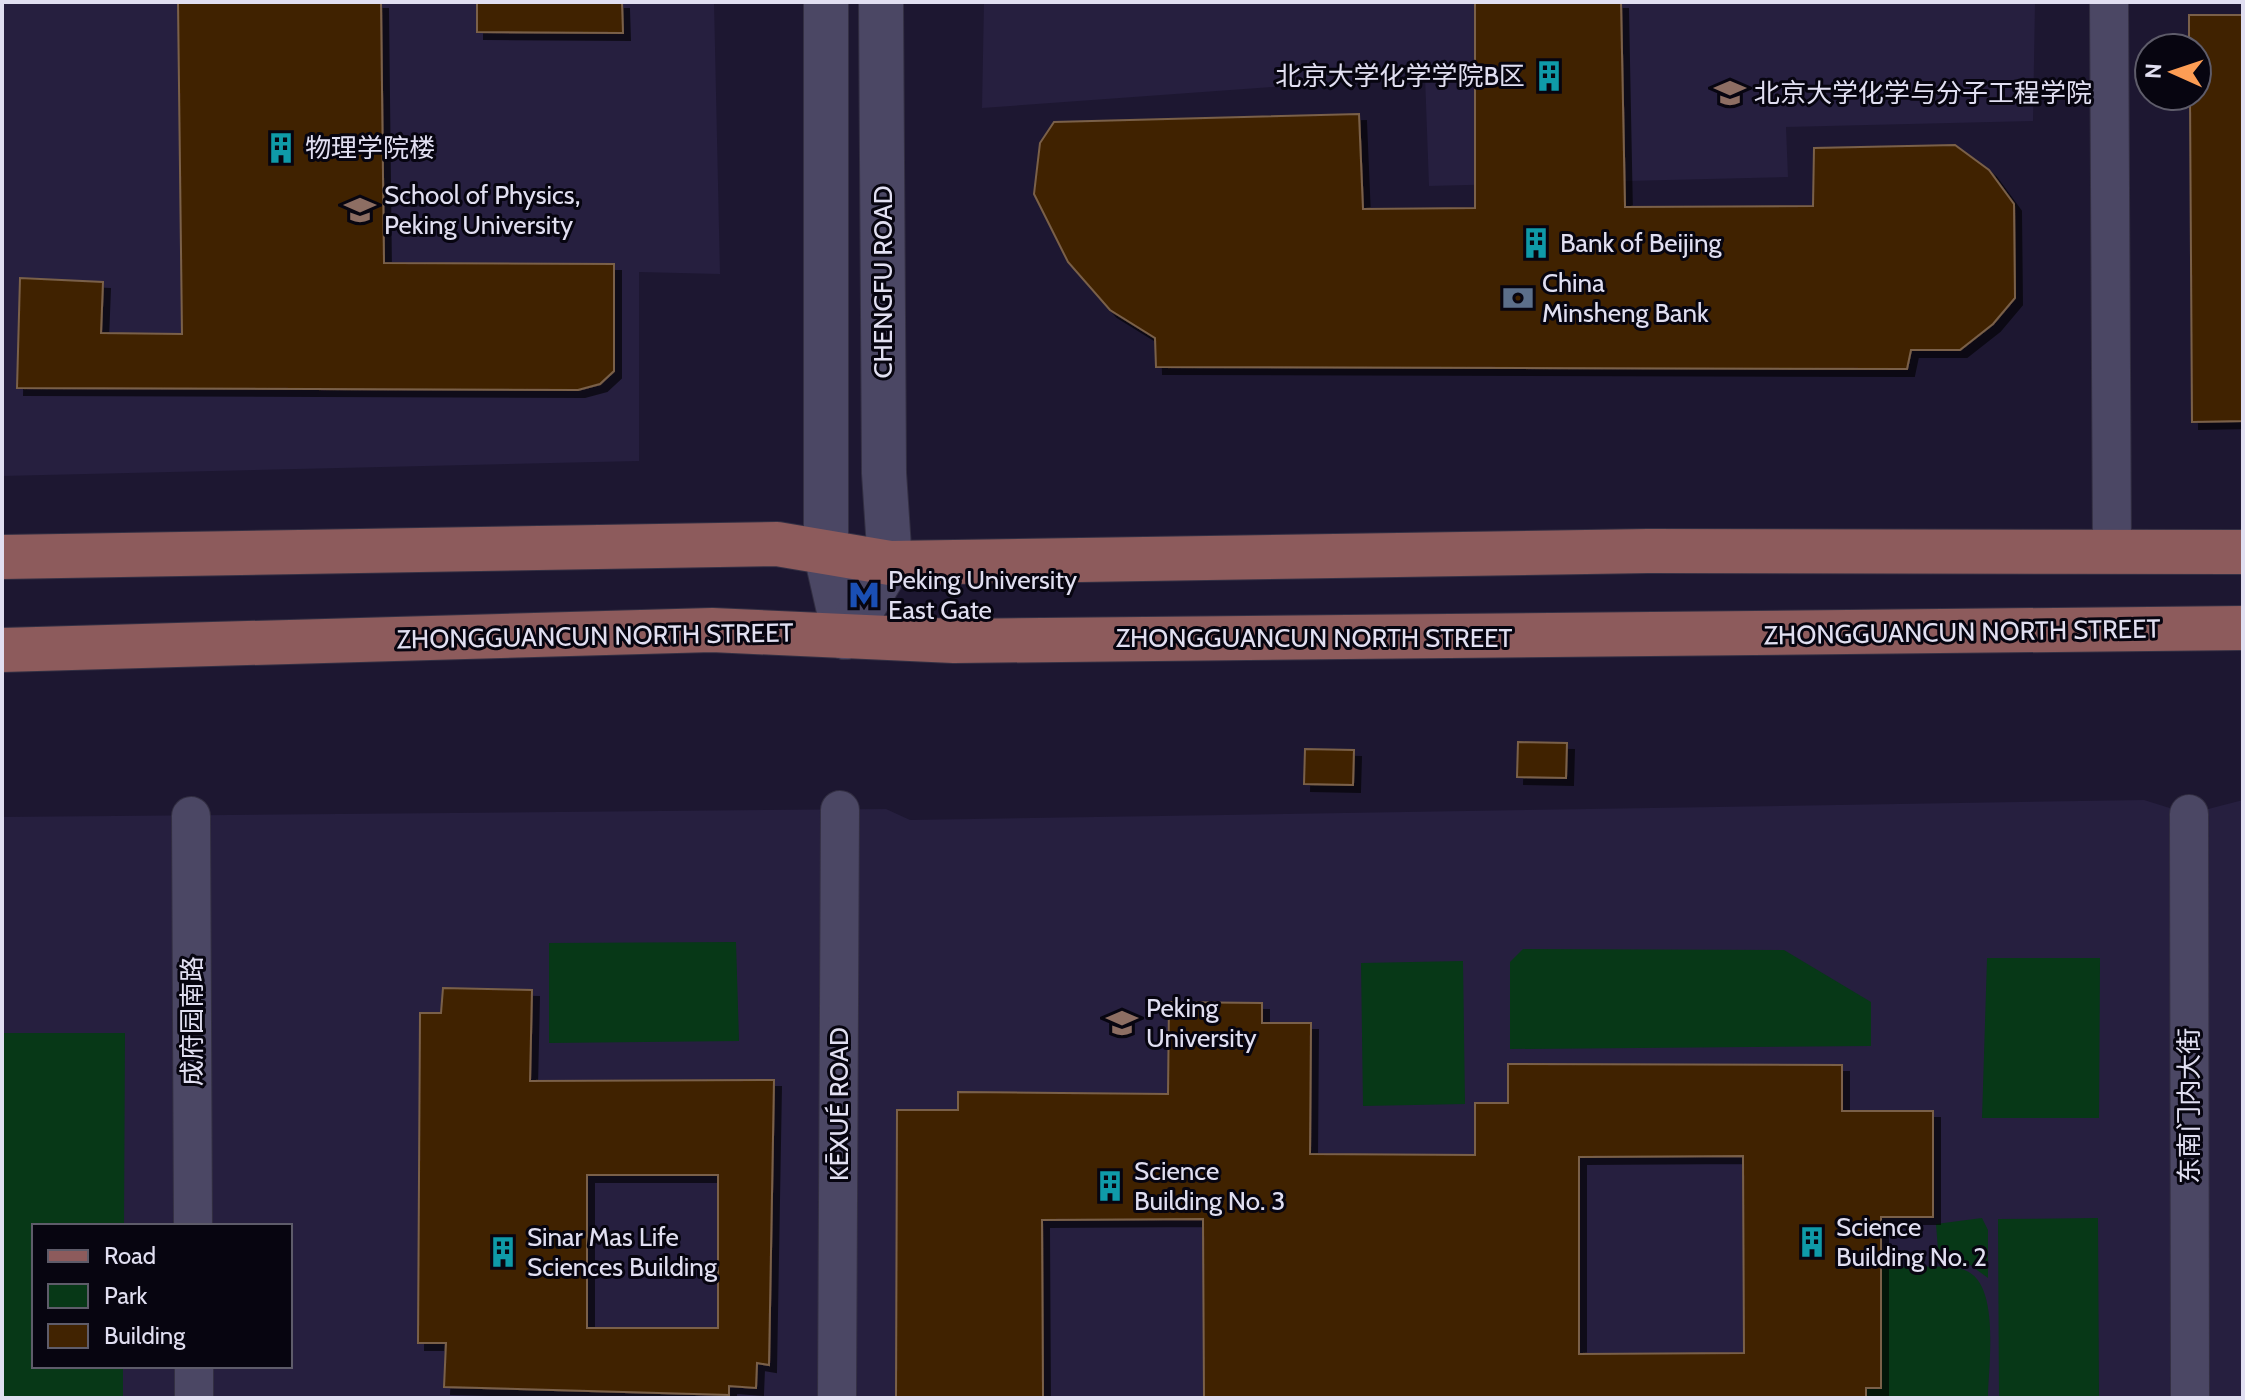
<svg xmlns="http://www.w3.org/2000/svg" width="2245" height="1400" font-family="Cabin,'Noto Sans SC',sans-serif">
<defs>
<filter id="shadow"><feDropShadow dx="7" dy="7" stdDeviation="0" flood-color="#0009"/></filter>
</defs>
<rect width="100%" height="100%" fill="#1d1731"/>
<!-- built -->
<g fill="#261f3f" fill-rule="evenodd">
<polygon points="2,2 714,2 720,274 639,272 639,461 2,476"/>
<polygon points="984,2 2035,2 2033,121 1786,127 1788,177 1429,186 1425,76 982,108"/>
<path d="M2144,800l45,14 54,-14v598h-2241v-581l884,-8 24,11zM34,1226h256v140h-256z"/>
</g>
<!-- green -->
<g fill="#073817">
<polygon points="736,942 739,1041 549,1043 549,943"/>
<polygon points="1523,949 1784,950 1871,1002 1871,1046 1510,1049 1510,962"/>
<polygon points="1987,958 2100,958 2099,1118 1982,1118"/>
<polygon points="1463,961 1465,1104 1363,1106 1361,963"/>
<polygon points="2,1033 125,1033 124,1226 34,1226 34,1366 123,1366 123,1398 2,1398"/>
<polygon points="1982,1218 1988,1230 1988,1278 1959,1257 1938,1250 1936,1224"/>
<polygon points="2098,1218 2099,1398 1999,1398 1998,1219"/>
<path d="M1881,1268c25,0 55,-4 80,1 41,9 27,96 27,129h-122v-10h15z"/>
</g>
<!-- building -->
<g fill="#412301" stroke="#7a6048" stroke-width="2" fill-rule="evenodd" filter="url(#shadow)">
<polygon points="178,2 381,2 384,263 614,264 614,371 600,384 578,390 17,388 20,278 103,282 101,333 182,334"/>
<polygon points="477,2 622,2 623,33 477,32"/>
<polygon points="1475,2 1621,2 1625,207 1813,206 1814,148 1955,145 1989,170 2014,204 2015,298 1993,324 1960,350 1911,350 1907,369 1156,367 1155,338 1110,310 1068,262 1034,194 1040,143 1054,122 1359,114 1363,209 1475,208"/>
<polygon points="2189,15 2243,15 2243,421 2192,422 2190,96 2197,96 2197,48 2189,48"/>
<polygon points="1518,742 1567,743 1566,778 1517,777"/>
<polygon points="1305,749 1354,750 1353,785 1304,784"/>
<path d="M443,988l89,2 -2,91 244,-1 -5,285 -12,-2 -1,25 -27,-2v9l-285,-8 2,-44h-28l2,-330h21zM587,1175h131v153h-131z"/>
<path d="M1169,1002l93,1v20h49l-1,131 165,1v-52h33v-39l334,1v46h91v106h-52v171h-15v10h-662l-1,-179 -161,1 1,178h-147l1,-288h61v-18l210,2zM1743,1156l1,197 -165,1v-197z"/>
</g>
<g fill="none" stroke-linecap="round" stroke-linejoin="round">
<defs>
<g id="minor">
<polyline points="2109,2 2112,552"/>
<polyline points="2189,814 2190,1398"/>
<polyline points="191,816 193,1226"/>
<polyline points="194,1366 194,1398"/>
<polyline points="837,1398 840,810"/>
</g>
<g id="secondary">
<polyline points="826,2 826,554 845,637"/>
<polyline points="845,637 890,563 884,473 881,2"/>
</g>
<g id="primary">
<polyline points="2,557 777,544 890,563 1648,551 2243,552"/>
<polyline points="2,650 712,630 954,641 2243,628"/>
</g>
</defs>
<!-- minor casing -->
<use href="#minor" stroke="#332f43" stroke-width="40"/>
<!-- secondary casing -->
<use href="#secondary" stroke="#332f43" stroke-width="46"/>
<!-- primary casing -->
<use href="#primary" stroke="#332f43" stroke-width="46"/>
<!-- minor -->
<use href="#minor" stroke="#4b4764" stroke-width="38"/>
<!-- secondary -->
<use href="#secondary" stroke="#4b4764" stroke-width="44"/>
<!-- primary -->
<use href="#primary" stroke="#8d5b5c" stroke-width="44"/>
</g>
<!-- icons -->
<defs>
<symbol id="building-bare" viewBox="-9 -9 18 18"><path d="M-4-6H4V6H1V3H-1V6H-4ZM-2.5-4.3h1.7v1.8h-1.7ZM.8-4.3h1.7v1.8H.8ZM-2.5-1h1.7V.8h-1.7ZM.8-1h1.7V.8H.8Z" fill="#0f9aa8" stroke="#070510" stroke-width="2.5" paint-order="stroke"/></symbol>
<symbol id="university-bare" viewBox="-9 -9 18 18"><path d="M0-5L7-2L0 1L-7-2ZM-4 1L0 2.5L4 1V4Q0 6-4 4Z" fill="#8d6e63" stroke="#070510" stroke-width="2.5" paint-order="stroke"/></symbol>
<symbol id="bank-bare" viewBox="-9 -9 18 18"><path d="M-6-4H6V4H-6ZM0-2.3a2.3 2.3 0 1 0 0 4.6a2.3 2.3 0 1 0 0-4.6Z" fill="#5c6f8a" stroke="#070510" stroke-width="2.5" paint-order="stroke"/></symbol>
<symbol id="metro-bare" viewBox="-9 -9 18 18"><path d="M-5.5 5V-5H-3L0 0L3-5H5.5V5H3V-.5L0 4L-3-.5V5Z" fill="#1a4fb4" stroke="#070510" stroke-width="2.5" paint-order="stroke"/></symbol>
</defs>
<g fill-rule="evenodd">
<use href="#building-bare" x="1527" y="54" width="44" height="44"/>
<use href="#university-bare" x="1708" y="71" width="44" height="44"/>
<use href="#building-bare" x="259" y="126" width="44" height="44"/>
<use href="#university-bare" x="338" y="188" width="44" height="44"/>
<use href="#building-bare" x="1514" y="221" width="44" height="44"/>
<use href="#bank-bare" x="1496" y="276" width="44" height="44"/>
<use href="#metro-bare" x="842" y="573" width="44" height="44"/>
<use href="#university-bare" x="1100" y="1001" width="44" height="44"/>
<use href="#building-bare" x="1088" y="1164" width="44" height="44"/>
<use href="#building-bare" x="1790" y="1220" width="44" height="44"/>
<use href="#building-bare" x="481" y="1230" width="44" height="44"/>
</g>
<g text-anchor="middle" stroke-width="6" stroke-linejoin="round" paint-order="stroke">
<!-- poi labels -->
<g font-size="26" fill="#e1dff1" stroke="#070510" text-anchor="start">
<text x="1525" y="85" text-anchor="end">北京大学化学学院B区</text>
<text x="1754" y="102">北京大学化学与分子工程学院</text>
<text x="305" y="157">物理学院楼</text>
<text x="384" y="204">School of Physics,<tspan x="384" dy="30">Peking University</tspan></text>
<text x="1560" y="252">Bank of Beijing</text>
<text x="1542" y="292">China<tspan x="1542" dy="30">Minsheng Bank</tspan></text>
<text x="888" y="589">Peking University<tspan x="888" dy="30">East Gate</tspan></text>
<text x="1146" y="1017">Peking<tspan x="1146" dy="30">University</tspan></text>
<text x="1134" y="1180">Science<tspan x="1134" dy="30">Building No. 3</tspan></text>
<text x="1836" y="1236">Science<tspan x="1836" dy="30">Building No. 2</tspan></text>
<text x="527" y="1246">Sinar Mas Life<tspan x="527" dy="30">Sciences Building</tspan></text>
</g>
<!-- street labels -->
<g font-size="26" fill="#e1dff1" stroke="#070510">
<text transform="translate(883 282) rotate(-90)" y="9">CHENGFU ROAD</text>
<text transform="translate(1962 632) rotate(-1)" y="9">ZHONGGUANCUN NORTH STREET</text>
<text transform="translate(595 636) rotate(-1)" y="9">ZHONGGUANCUN NORTH STREET</text>
<text x="1314" y="647">ZHONGGUANCUN NORTH STREET</text>
<text transform="translate(192 1021) rotate(-90)" y="9">成府园南路</text>
<text transform="translate(839 1104) rotate(-90)" y="9">KĒXUÉ ROAD</text>
<text transform="translate(2189 1106) rotate(-90)" y="9">东南门内大街</text>
</g>
</g>
<!-- border -->
<rect width="2245" height="1400" fill="none" stroke="#e1dff1" stroke-width="8"/>
<!-- legend -->
<rect x="32" y="1224" width="260" height="144" fill="#070510" stroke="#5e5c6a" stroke-width="2"/>
<rect x="48" y="1250" width="40" height="12" fill="#8d5b5c" stroke="#5e5c6a" stroke-width="2"/>
<text x="104" y="1264" font-size="24" fill="#e1dff1">Road</text>
<rect x="48" y="1284" width="40" height="24" fill="#073817" stroke="#5e5c6a" stroke-width="2"/>
<text x="104" y="1304" font-size="24" fill="#e1dff1">Park</text>
<rect x="48" y="1324" width="40" height="24" fill="#412301" stroke="#5e5c6a" stroke-width="2"/>
<text x="104" y="1344" font-size="24" fill="#e1dff1">Building</text>
<!-- north arrow -->
<g transform="translate(2173 72) rotate(273)"><circle r="38" fill="#070510" stroke="#5e5c6a" stroke-width="2"/>
<path d="M0-6L14 30L0 20L-14 30Z" fill="#fd9d54"/>
<text y="-12" font-size="22" font-weight="bold" text-anchor="middle" fill="#e1dff1">N</text>
</g>
</svg>
